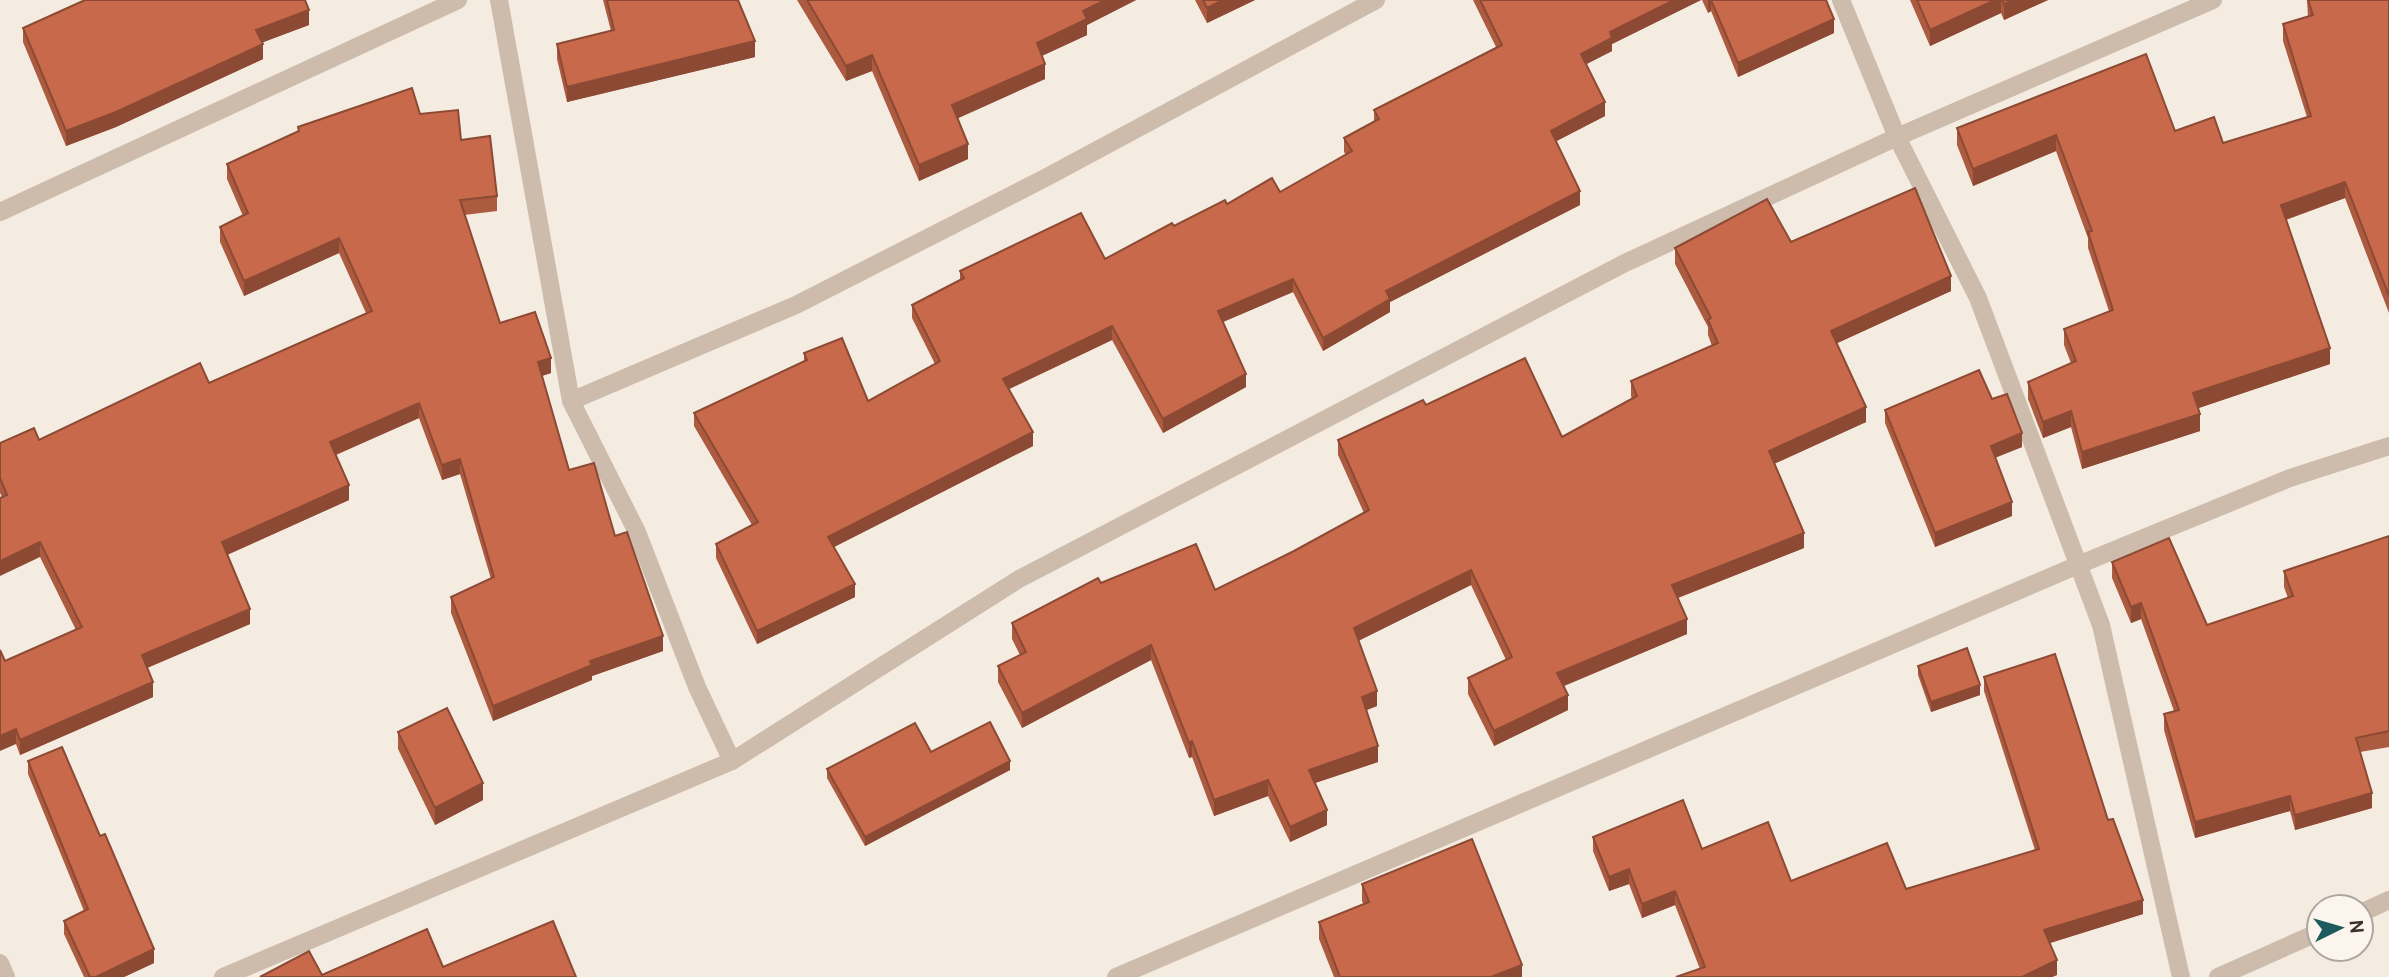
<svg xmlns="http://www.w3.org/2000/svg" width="2389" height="977" font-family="Cabin,sans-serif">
<rect width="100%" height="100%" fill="#f4ebe1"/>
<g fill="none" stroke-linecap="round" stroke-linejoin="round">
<!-- minor -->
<g stroke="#cdbbac" stroke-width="18">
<polyline points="499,0 571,401 637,532 697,687 732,761"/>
<polyline points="1841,0 1897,137 1978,298 2101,625 2181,977"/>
<polyline points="0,212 458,0"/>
<polyline points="571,401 796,305 1047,177 1376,0"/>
<polyline points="2361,913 2389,900"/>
<polyline points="0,963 6,977"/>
<polyline points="223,977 732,761 1019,579 1625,263 1897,137 2213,0"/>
<polyline points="1116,977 2078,565 2290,478 2389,446"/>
<polyline points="2218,977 2319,932"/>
</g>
</g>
<!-- wall -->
<g fill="#ac5a40">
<polygon points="603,0 738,0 755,57 567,102 557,59 557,44 611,31"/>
<polygon points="797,0 1136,0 1087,25 1087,35 1042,56 1045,79 957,118 968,159 919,181 872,71 846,81"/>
<polygon points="1195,0 1255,0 1207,23"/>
<polygon points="1473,0 1701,0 1612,44 1612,51 1586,64 1605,116 1556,141 1580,205 1390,302 1390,312 1323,351 1293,292 1223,322 1246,387 1163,433 1112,340 1009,389 1033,446 834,547 855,597 757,644 716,558 716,544 752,525 694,426 694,413 804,361 804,353 868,401 935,364 912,318 912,305 960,280 960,271 1105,259 1174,226 1227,204 1280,192 1346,155 1344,152 1344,138 1374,122 1374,110 1496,47"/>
<polygon points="1702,0 1826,0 1834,33 1738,77 1711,11 1708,13"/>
<polygon points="1910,0 2048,0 2004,20 2001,13 1930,46"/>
<polygon points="2307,0 2389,0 2389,313 2345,198 2286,220 2330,364 2198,408 2200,431 2082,469 2071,427 2043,438 2028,399 2028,382 2071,363 2064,345 2064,329 2109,311 2088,248 2088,238 2056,151 1973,186 1957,145 1957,128 2175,131 2223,143 2307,117 2283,41 2283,24 2308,17"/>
<polygon points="309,25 262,42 263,59 116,127 66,146 23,42 23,28"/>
<polygon points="420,114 461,140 497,196 497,211 464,215 500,323 551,373 542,376 569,470 615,536 663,651 592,676 592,680 493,721 451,613 451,597 491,579 460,474 442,480 419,418 336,455 349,500 227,555 250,624 147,668 153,697 20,755 16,744 5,661 76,630 40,557 2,497 0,493 0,443 39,440 209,383 366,313 339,253 244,296 220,242 220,227 243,216 227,179 227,164 298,132 298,127"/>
<polygon points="1791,242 1951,291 1837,343 1866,422 1774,464 1804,548 1678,598 1687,634 1563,686 1568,710 1494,746 1468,694 1468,678 1506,660 1471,585 1358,641 1377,706 1366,710 1378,762 1315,783 1327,825 1290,842 1268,796 1214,816 1192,757 1189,758 1151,660 1022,728 998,682 998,666 1020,655 1012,639 1012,623 1101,583 1215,590 1294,551 1364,513 1338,455 1338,440 1426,405 1562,437 1632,399 1631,396 1631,381 1712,346 1708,335 1708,327 1675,264 1675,248"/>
<polygon points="1992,399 2022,447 1995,458 2012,516 1935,547 1885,423 1885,410"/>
<polygon points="2389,536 2389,747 2360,752 2372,808 2295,830 2290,811 2195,838 2164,730 2164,714 2174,711 2141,619 2131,623 2112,578 2112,562 2207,625 2288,598 2284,587 2284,571"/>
<polygon points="1918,666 1980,695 1931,712 1918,675"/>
<polygon points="1984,677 2108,820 2143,914 2049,943 2057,975 2052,977 1676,977 1700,969 1675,905 1642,918 1629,884 1609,891 1593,851 1593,837 1702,849 1791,881 1906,889 2035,850 1984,691"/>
<polygon points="398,732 483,800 435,825 398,749"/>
<polygon points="931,752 1010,770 865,846 827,778 827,769"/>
<polygon points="28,761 100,836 154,963 124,977 84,977 64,934 64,921 84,911 28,774"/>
<polygon points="1362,884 1522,977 1334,977 1319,939 1319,922 1364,905 1362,901"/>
</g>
<!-- shaded-wall -->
<g fill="#8c4a34">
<polygon points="1105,0 1136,0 1087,25 1087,35 1037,58 1037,43 1083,11"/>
<polygon points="1223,0 1255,0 1207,23 1207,8"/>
<polygon points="1674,0 1701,0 1612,44 1612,51 1581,67 1581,54 1610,32"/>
<polygon points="1708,0 1711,0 1711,11 1708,13"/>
<polygon points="1995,0 2001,0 2001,13 1930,46 1930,30"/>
<polygon points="2013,0 2048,0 2004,20 2004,4"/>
<polygon points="309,10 309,25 256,45 256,30"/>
<polygon points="1834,19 1834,33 1738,77 1738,63"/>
<polygon points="755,41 755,57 567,102 567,87"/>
<polygon points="263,44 263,59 116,127 66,146 66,131"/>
<polygon points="872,55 872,71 846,81 846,66"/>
<polygon points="1045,64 1045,79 952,121 952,105"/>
<polygon points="1605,102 1605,116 1551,144 1551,131"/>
<polygon points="2056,135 2056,151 1973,186 1973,169"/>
<polygon points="968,144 968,159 919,181 919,165"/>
<polygon points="2345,182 2345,198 2281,221 2281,205"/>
<polygon points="1580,191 1580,205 1390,302 1390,312 1323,351 1323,338 1386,291"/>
<polygon points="339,238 339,253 244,296 244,281"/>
<polygon points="1951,276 1951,291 1831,346 1831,331"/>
<polygon points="1293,279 1293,292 1218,324 1218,311"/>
<polygon points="1112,326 1112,340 1003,392 1003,379"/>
<polygon points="2330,348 2330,364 2193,410 2193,393"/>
<polygon points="551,358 551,373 538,377 538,362"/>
<polygon points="1246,374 1246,387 1163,433 1163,419"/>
<polygon points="419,403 419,418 330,457 330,442"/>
<polygon points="1866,407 1866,422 1769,466 1769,451"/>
<polygon points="2071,411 2071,427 2043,438 2043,422"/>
<polygon points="2200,414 2200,431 2082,469 2082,452"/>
<polygon points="1033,432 1033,446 828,550 828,537"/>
<polygon points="2022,433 2022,447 1991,459 1991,446"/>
<polygon points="460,459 460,474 442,480 442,465"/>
<polygon points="349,485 349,500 222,557 222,542"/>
<polygon points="2012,502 2012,516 1935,547 1935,533"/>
<polygon points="1804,533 1804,548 1672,600 1672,585"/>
<polygon points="40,542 40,557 0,576 0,561"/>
<polygon points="1471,570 1471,585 1354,643 1354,628"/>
<polygon points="855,584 855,597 757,644 757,631"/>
<polygon points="2141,603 2141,619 2131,623 2131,607"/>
<polygon points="250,609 250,624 142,670 142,655"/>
<polygon points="1687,619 1687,634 1557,689 1557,673"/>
<polygon points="663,636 663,651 592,676 592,680 493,721 493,706 590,661"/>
<polygon points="1151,645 1151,660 1022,728 1022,713"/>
<polygon points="153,682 153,697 20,755 20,740"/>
<polygon points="1980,685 1980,695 1931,712 1931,702"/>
<polygon points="1377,691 1377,706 1362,712 1362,697"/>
<polygon points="1568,695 1568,710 1494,746 1494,731"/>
<polygon points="16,729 16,744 0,751 0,736"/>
<polygon points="1192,741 1192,757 1189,758 1189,743"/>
<polygon points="1378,746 1378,762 1309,785 1309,770"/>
<polygon points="1010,761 1010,770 865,846 865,837"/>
<polygon points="1268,780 1268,796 1214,816 1214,800"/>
<polygon points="483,783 483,800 435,825 435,808"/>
<polygon points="2372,793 2372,808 2295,830 2295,815"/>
<polygon points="2290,796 2290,811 2195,838 2195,822"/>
<polygon points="1327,810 1327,825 1290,842 1290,827"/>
<polygon points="1629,869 1629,884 1609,891 1609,877"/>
<polygon points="1675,891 1675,905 1642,918 1642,904"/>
<polygon points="2143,900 2143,914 2044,945 2044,930"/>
<polygon points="154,949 154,963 124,977 96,977"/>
<polygon points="2057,960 2057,975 2052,977 2022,977"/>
<polygon points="1522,965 1522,977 1491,977"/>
</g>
<!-- building -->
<g fill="#c8694b" stroke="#8c4a34" stroke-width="2">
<polygon points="85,0 305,0 309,10 256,30 263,44 116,112 66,131 23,28"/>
<polygon points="607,0 738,0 755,41 567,87 557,44 614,30"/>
<polygon points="807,0 1105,0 1083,11 1087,19 1037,43 1045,64 952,105 968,144 919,165 872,55 846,66"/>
<polygon points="1203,0 1223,0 1207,8"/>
<polygon points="1480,0 1674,0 1610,32 1612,38 1581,54 1605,102 1551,131 1580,191 1386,291 1390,299 1323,338 1293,279 1218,311 1246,374 1163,419 1112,326 1003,379 1033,432 828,537 855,584 757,631 716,544 758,522 694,413 807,360 804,353 842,338 868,401 940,361 912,305 964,278 960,271 1081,213 1105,259 1172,223 1174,226 1225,200 1227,204 1272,178 1280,192 1352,151 1344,138 1379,119 1374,110 1502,45"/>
<polygon points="1711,0 1826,0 1834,19 1738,63"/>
<polygon points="1917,0 1995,0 1930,30"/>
<polygon points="2002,0 2013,0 2004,4"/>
<polygon points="2308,0 2389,0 2389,296 2345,182 2281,205 2330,348 2193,393 2200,414 2082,452 2071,411 2043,422 2028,382 2076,361 2064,329 2113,310 2088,232 2092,231 2056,135 1973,169 1957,128 2146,54 2175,131 2214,117 2223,143 2311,116 2283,24 2313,15"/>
<polygon points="412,88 420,114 458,110 461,140 490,136 497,196 460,200 500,323 535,312 551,358 538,362 569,470 594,463 615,536 627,532 663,636 590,661 592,665 493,706 451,597 494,577 460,459 442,465 419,403 330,442 349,485 222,542 250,609 142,655 153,682 20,740 16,729 0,736 0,650 5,661 82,627 40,542 0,561 0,498 7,495 0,478 0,443 34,428 39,440 200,363 209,383 372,311 339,238 244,281 220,227 248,213 227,164 299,131 298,127"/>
<polygon points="1915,188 1951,276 1831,331 1866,407 1769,451 1804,533 1672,585 1687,619 1557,673 1568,695 1494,731 1468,678 1512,657 1471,570 1354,628 1377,691 1362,697 1378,746 1309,770 1327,810 1290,827 1268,780 1214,800 1192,741 1189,743 1151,645 1022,713 998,666 1026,652 1012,623 1098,578 1101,583 1196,544 1215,590 1294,551 1369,510 1338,440 1423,400 1426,405 1525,358 1562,437 1637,396 1631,381 1718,343 1708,320 1711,318 1675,248 1767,199 1791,242"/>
<polygon points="1979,370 1992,399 2007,394 2022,433 1991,446 2012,502 1935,533 1885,410"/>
<polygon points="2389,536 2389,731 2356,738 2372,793 2295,815 2290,796 2195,822 2164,714 2179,710 2141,603 2131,607 2112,562 2169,538 2207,625 2293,596 2284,571"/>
<polygon points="1967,648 1980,685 1931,702 1918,666"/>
<polygon points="2055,654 2108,820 2113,819 2143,900 2044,930 2057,960 2022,977 1676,977 1705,967 1675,891 1642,904 1629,869 1609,877 1593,837 1683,800 1702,849 1768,822 1791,881 1887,843 1906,889 2039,849 1984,677"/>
<polygon points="447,708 483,783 435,808 398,732"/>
<polygon points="990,722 1010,761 865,837 827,769 915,723 931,752"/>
<polygon points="62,747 100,836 105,834 154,949 96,977 90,977 64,921 88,909 28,761"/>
<polygon points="1472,839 1522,965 1491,977 1340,977 1319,922 1369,902 1362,884"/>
<polygon points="553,921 576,977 260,977 309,951 322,975 427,929 443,967"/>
</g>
<!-- north arrow -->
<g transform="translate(2340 928) rotate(85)"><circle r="33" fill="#fbf5ee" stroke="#aea6a0" stroke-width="2"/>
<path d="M0-5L12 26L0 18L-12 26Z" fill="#1f5a5e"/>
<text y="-10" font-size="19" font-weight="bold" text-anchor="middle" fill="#3b302b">N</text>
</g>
</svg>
